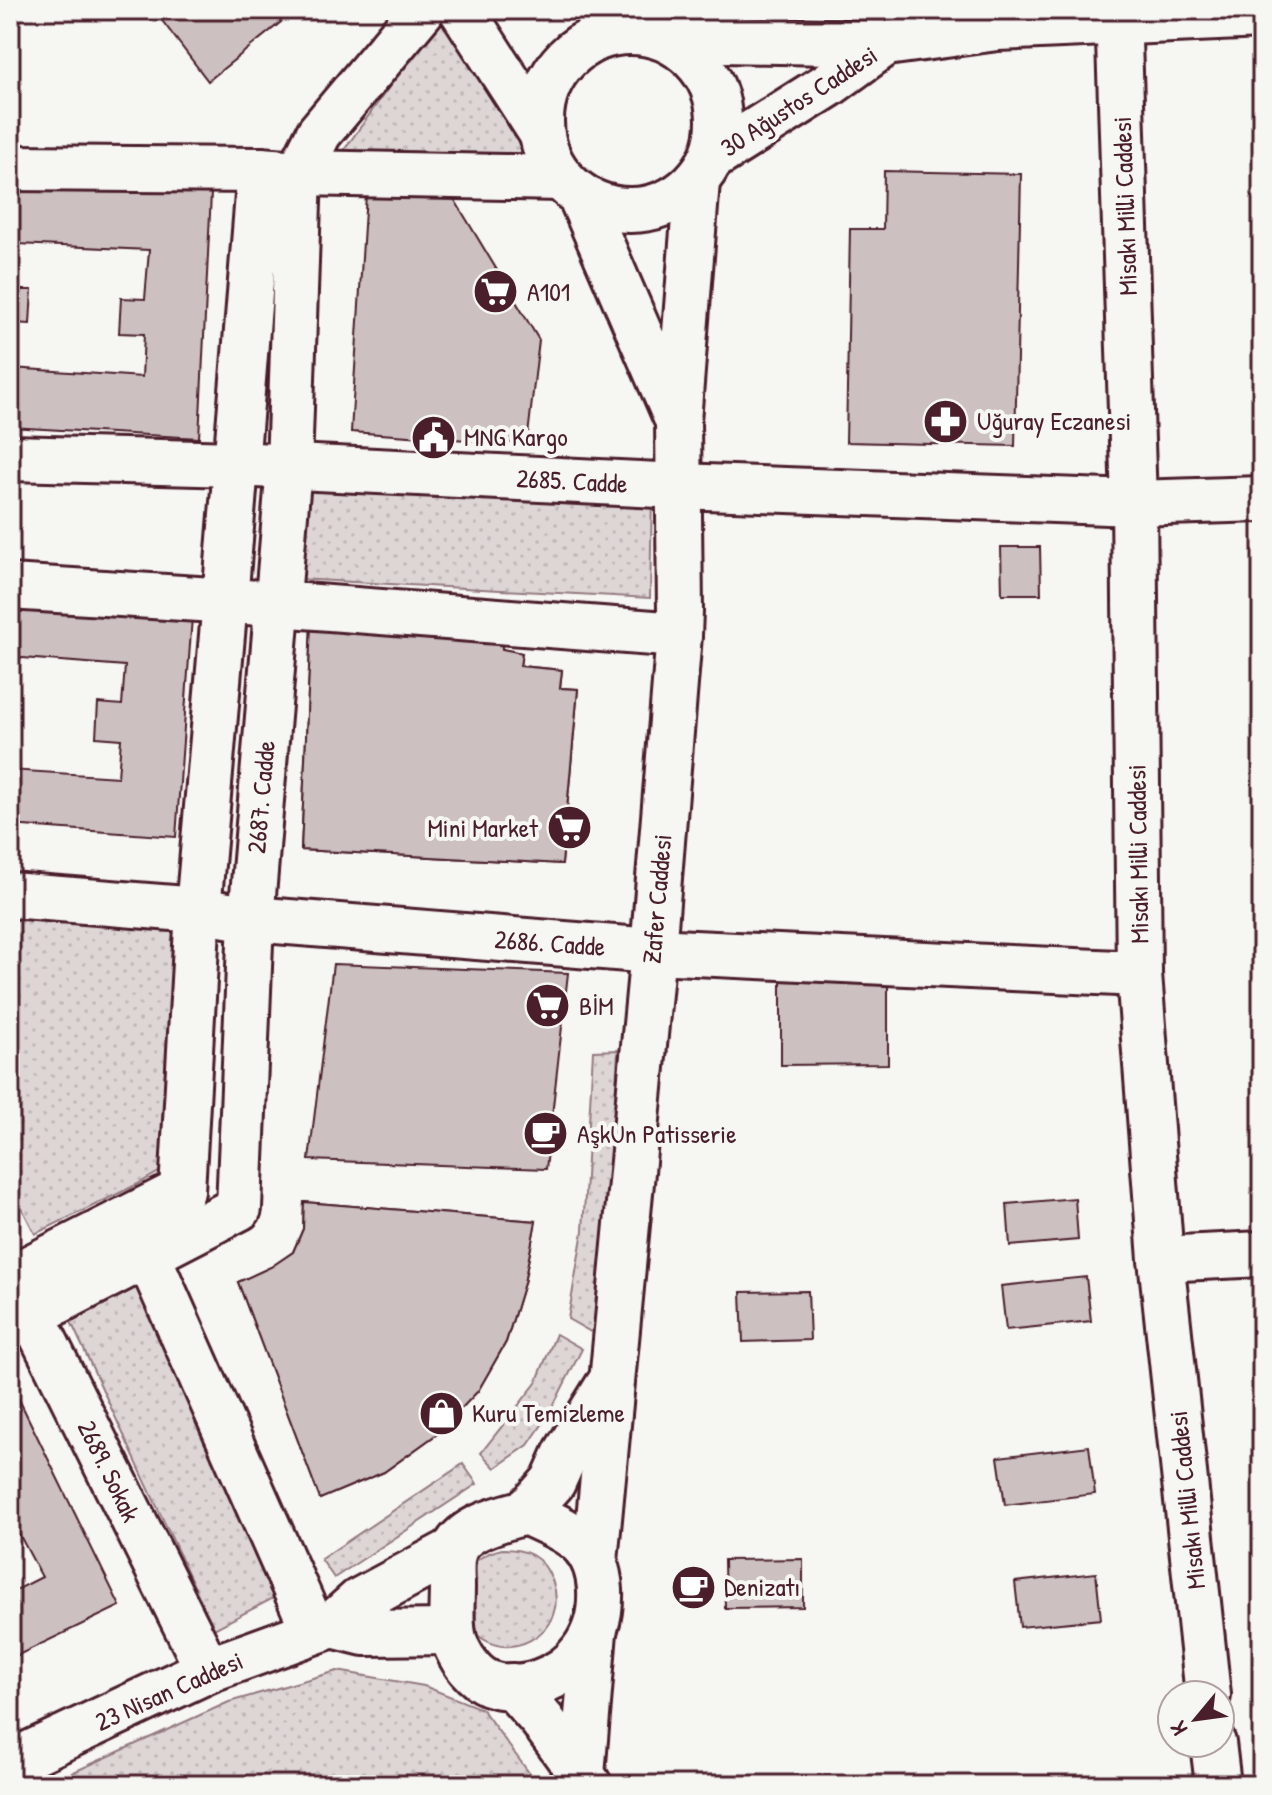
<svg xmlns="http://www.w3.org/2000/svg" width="1272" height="1795" font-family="'Patrick Hand',sans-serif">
<defs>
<pattern id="green-dots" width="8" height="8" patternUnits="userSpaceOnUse" patternTransform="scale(2)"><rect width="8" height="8" fill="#ddd6d5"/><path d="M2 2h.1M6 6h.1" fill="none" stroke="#bfb7b7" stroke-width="1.8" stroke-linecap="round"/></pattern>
</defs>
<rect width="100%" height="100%" fill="#f6f6f2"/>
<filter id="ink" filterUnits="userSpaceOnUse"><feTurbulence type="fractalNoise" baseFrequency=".0125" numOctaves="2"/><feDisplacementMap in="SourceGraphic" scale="16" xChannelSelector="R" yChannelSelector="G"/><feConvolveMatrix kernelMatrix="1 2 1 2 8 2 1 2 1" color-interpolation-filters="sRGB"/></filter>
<g filter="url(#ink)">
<!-- green -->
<g fill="url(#green-dots)" stroke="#947a80" stroke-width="2">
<polygon points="439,17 544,168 342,153"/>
<polygon points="301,479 652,496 650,598 298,579"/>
<polygon points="10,912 185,922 174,1163 138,1184 35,1234 10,1185"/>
<polygon points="618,1050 608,1237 597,1320 591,1332 568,1319 583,1231 593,1051"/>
<polygon points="140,1285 283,1593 214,1629 66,1311"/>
<polygon points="556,1334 582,1349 548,1416 528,1445 495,1468 481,1453 536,1383"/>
<polygon points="463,1464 477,1484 334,1578 321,1559"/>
<path d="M502,1549c11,0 21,1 30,6 19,11 29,39 21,60 -8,22 -34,35 -56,30 -10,-2 -19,-9 -27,-15l-5,-57c11,-14 20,-20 37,-24z"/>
<polygon points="337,1671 424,1686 482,1709 538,1785 45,1785 229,1702"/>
</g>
<!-- building -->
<g fill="#ccc1c0" stroke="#4a1f2b" stroke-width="2" fill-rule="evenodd">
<polygon points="154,10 272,10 281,22 208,81"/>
<polygon points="1257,124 1262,124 1262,190 1260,190"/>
<polygon points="884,171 1021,174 1015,446 846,442 850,229 883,229"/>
<path d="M10,185l201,8 -12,245 -189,-11zM17,244l132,6 -4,49 -24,-1 -2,35 25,1 -2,43 -130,-9 1,-45 17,1 2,-34h-17z"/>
<polygon points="366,194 453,197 539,340 527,444 351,432"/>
<polygon points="1001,547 1040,547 1041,594 1002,594"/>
<polygon points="10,603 192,617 176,837 10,825 10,770 118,777 121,739 96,737 98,703 122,705 125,666 10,657"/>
<path d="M311,625l190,6 1,18 20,4 -2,13 42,4 -2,18 18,1 -16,175 -261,-14zM380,706l121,7 -2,22h-15l-7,3 -5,6 -3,7 3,7 6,6 20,3 -2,28 -122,-8 2,-29 13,1 7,-3 4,-7v-8l-4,-7 -5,-3h-12z"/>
<polygon points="311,625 501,631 502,649 522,653 520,666 562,670 560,688 578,689 562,864 301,850"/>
<polygon points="333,964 568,973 546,1169 309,1160"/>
<polygon points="781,981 888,981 888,1064 781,1065"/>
<polygon points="1075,1198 1078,1240 1010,1246 1007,1204"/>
<path d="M304,1202l232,19 -12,62 -18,59 -28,49 -41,43 -53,38 -64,27 -82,-217 33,-15 22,-15 10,-23zM336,1267l50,3 -3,10 3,10 10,6 12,1 9,-7 3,-18 36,4 -8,31 -20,37 -27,35 -28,23 -24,13 -17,-37 12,-6 7,-9 1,-12 -5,-7 -11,-2 -16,6 -16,-42 15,-8 12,-12z"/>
<polygon points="304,1202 536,1221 524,1283 506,1342 478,1391 437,1434 384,1472 320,1499 238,1282 271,1267 293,1252 303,1229"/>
<polygon points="1086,1277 1091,1321 1006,1330 1001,1286"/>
<polygon points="808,1291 810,1340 743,1342 741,1292"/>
<polygon points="12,1385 120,1606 10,1659 10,1593 42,1577 10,1517 10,1386"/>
<polygon points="1089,1446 1095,1494 1005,1505 998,1457"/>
<polygon points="803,1559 803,1607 725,1608 724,1560"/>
<polygon points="1096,1573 1101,1619 1020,1627 1015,1582"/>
</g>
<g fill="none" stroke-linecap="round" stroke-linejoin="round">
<defs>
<g id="minor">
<polyline points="1118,10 1134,503 1139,974 1161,1259 1208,1695"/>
<polyline points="667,39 886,43 997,28 1262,16"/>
<polyline points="712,158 828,85 886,43"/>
<polyline points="10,168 260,170 299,173 561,178"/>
<polyline points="10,458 236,464 679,486 1134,503 1262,499"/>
<polyline points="10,587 278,604 679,635"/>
<polyline points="10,895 198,910 251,919 653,951 1139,974"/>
<polyline points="148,1256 314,1631"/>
<polyline points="1161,1259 1262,1254"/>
<polyline points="10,1278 182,1191 198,910 225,601 260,170"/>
<polyline points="19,1289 208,1670"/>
<polyline points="10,1326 239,1208 251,919 289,467 299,173 319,133 422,10"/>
<polyline points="1213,1743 1218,1785"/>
</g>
<g id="major">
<polyline points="462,10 540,131"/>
<circle cx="630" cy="121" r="89"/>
<polyline points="580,195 675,415"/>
<path d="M526,1512c39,19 71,27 74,78 1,23 -4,44 -18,62 -19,27 -62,42 -93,31 -15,-6 -26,-22 -32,-35 -8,-18 -5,-42 -5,-61 0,-11 -2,-25 2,-36 8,-24 50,-33 72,-39z"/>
<polyline points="526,1512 553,1482 566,1453 607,1387"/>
<polyline points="595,1561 653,951 679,635 680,611 678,421 697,181"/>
<polyline points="332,1625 364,1633 452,1632"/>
<polyline points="512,1686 542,1720 589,1785"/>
<polyline points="10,1763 208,1670 332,1625 359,1601 454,1550"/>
<polyline points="582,1775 594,1632"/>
</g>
</defs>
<!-- minor casing -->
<use href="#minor" stroke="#4a1f2b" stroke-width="50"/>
<!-- major casing -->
<use href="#major" stroke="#4a1f2b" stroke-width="50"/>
<!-- minor -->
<use href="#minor" stroke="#f6f6f2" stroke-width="44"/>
<!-- major -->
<use href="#major" stroke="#f6f6f2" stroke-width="44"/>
</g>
</g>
<!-- icons -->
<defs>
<symbol id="supermarket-disc" viewBox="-11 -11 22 22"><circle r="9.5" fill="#4a1f2b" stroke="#f6f6f2"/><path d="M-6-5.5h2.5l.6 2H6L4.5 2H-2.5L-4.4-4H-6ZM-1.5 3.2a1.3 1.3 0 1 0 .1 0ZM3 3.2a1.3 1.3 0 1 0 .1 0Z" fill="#fff"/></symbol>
<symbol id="pharmacy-disc" viewBox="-11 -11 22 22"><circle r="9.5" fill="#4a1f2b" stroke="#f6f6f2"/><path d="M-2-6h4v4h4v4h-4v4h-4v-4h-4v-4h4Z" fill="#fff"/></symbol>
<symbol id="civic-disc" viewBox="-11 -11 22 22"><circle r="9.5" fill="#4a1f2b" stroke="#f6f6f2"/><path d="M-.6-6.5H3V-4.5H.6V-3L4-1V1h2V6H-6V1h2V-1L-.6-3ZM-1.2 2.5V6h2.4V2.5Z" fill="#fff"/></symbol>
<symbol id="cafe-disc" viewBox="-11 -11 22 22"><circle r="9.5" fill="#4a1f2b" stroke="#f6f6f2"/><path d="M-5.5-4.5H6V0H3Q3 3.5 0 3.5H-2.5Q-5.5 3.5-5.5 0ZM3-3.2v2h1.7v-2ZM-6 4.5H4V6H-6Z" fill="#fff"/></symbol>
<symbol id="shop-disc" viewBox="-11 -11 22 22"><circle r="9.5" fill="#4a1f2b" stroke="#f6f6f2"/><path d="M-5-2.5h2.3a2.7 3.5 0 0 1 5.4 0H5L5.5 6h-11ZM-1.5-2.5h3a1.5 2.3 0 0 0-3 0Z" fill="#fff"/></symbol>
</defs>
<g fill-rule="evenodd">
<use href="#supermarket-disc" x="470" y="266" width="51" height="51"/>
<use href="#pharmacy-disc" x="920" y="396" width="51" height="51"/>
<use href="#civic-disc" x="408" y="412" width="51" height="51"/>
<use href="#supermarket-disc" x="544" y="802" width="51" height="51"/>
<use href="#supermarket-disc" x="522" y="980" width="51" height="51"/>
<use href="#cafe-disc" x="520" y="1108" width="51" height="51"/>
<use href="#shop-disc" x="416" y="1388" width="51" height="51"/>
<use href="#cafe-disc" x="668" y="1562" width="51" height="51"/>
</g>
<g text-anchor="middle" stroke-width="8" stroke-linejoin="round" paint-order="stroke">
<!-- street labels -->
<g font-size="26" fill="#4a1f2b" stroke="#f6f6f2">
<text transform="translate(799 101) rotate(-33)" y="9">30 Ağustos Caddesi</text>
<text transform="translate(1125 206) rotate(-92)" y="9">Misakı Milli Caddesi</text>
<text transform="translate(572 481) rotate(3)" y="9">2685. Cadde</text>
<text transform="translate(261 797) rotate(-85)" y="9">2687. Cadde</text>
<text transform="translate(1138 854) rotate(-91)" y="9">Misakı Milli Caddesi</text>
<text transform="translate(657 899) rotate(-85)" y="9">Zafer Caddesi</text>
<text transform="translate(550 943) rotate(4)" y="9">2686. Cadde</text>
<text transform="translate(109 1471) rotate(64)" y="9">2689. Sokak</text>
<text transform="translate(1187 1500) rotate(-96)" y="9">Misakı Milli Caddesi</text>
<text transform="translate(169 1691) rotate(-24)" y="9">23 Nisan Caddesi</text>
</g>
<!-- poi labels -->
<g font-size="26" fill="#4a1f2b" stroke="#f6f6f2" text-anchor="start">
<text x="527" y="301">A101</text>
<text x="977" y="430">Uğuray Eczanesi</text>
<text x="464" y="446">MNG Kargo</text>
<text x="538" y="837" text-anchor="end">Mini Market</text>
<text x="579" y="1015">BİM</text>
<text x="577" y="1143">AşkUn Patisserie</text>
<text x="472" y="1422">Kuru Temizleme</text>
<text x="724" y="1596">Denizatı</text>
</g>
</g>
<!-- margin -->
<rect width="1272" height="1795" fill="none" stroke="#f6f6f2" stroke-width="40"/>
<rect x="20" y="20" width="1232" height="1755" fill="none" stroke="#4a1f2b" stroke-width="3" filter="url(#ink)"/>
<!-- north arrow -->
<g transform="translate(1196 1719) rotate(241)"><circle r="38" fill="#f6f6f2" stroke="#b1a0a2" stroke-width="2"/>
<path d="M0-6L14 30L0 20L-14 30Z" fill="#4a1f2b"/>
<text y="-12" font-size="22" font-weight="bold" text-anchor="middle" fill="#4a1f2b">K</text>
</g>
</svg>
